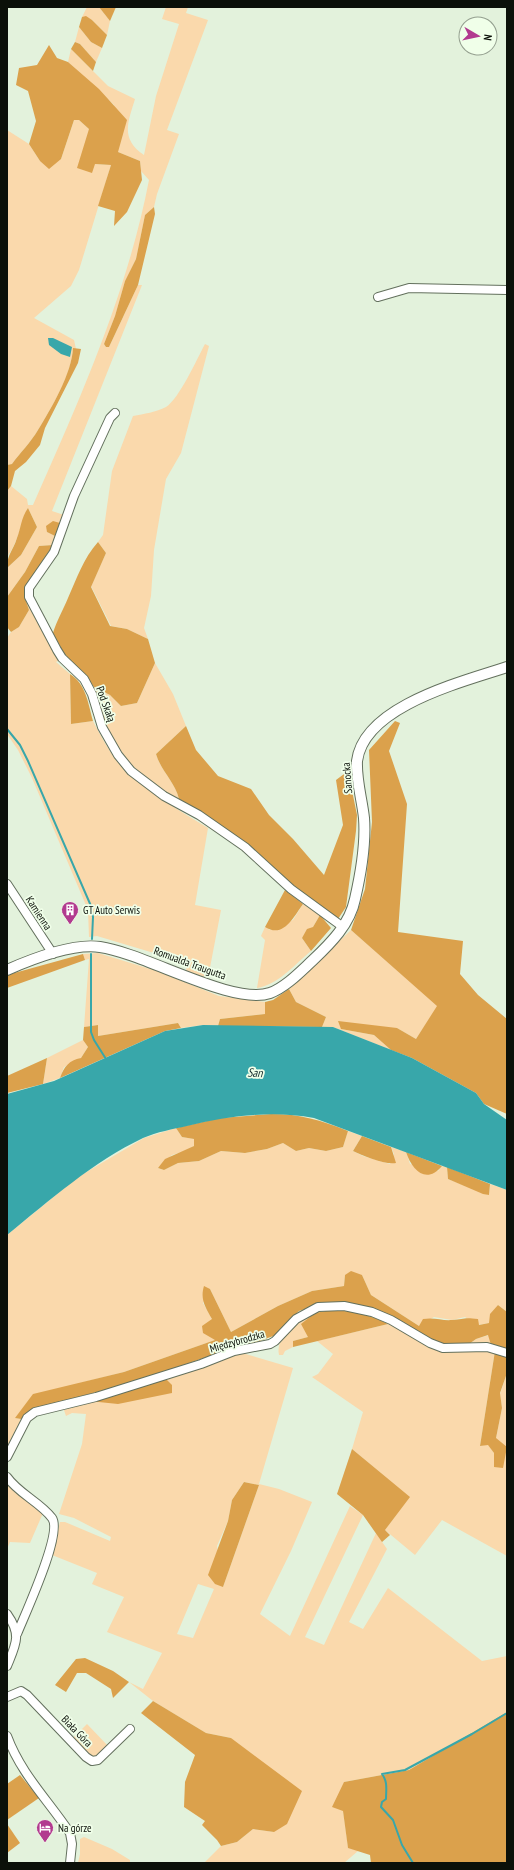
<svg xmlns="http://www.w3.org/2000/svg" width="514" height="1870" font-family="'PT Sans Narrow',sans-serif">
<rect width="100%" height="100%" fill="#e3f2dc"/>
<!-- green -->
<g fill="#fad9ac" fill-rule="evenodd">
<polygon points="87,7 99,7 110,21 107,35 92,20 82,17"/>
<path d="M166,7h22l-2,6 22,7 -41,110 12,4 -22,60 -3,13 -9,8 -9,44 -11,22 -10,35 -11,28 2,3h3l29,-62h4l-90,226 12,4 -4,8 -13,9 8,4 -2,9 -14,1 -14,26 -18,25v-29l14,-13 16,-28 -9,-19c-8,17 -10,35 -21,49v-66l4,-5 16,13 1,6h5c47,-106 94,-211 116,-325l-8,-9 -1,-10 -22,-9 -4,-47 -46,-43 3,-13 37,37 27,13c-7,23 -15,40 9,56l12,-59 23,-72 -17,-5z"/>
<polygon points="79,27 91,42 102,48 96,62 80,44 75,42"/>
<path d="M74,120h5l10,9 6,35 16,1 -32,105 -8,16 -37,32 40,22 2,9h-3c-1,24 -22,60 -35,81 -7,12 -18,23 -26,34l-5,1v-335l22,14 11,17 21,-2z"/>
<path d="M205,344l4,2 -28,107 -15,26 -12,71 -3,46 -7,32 4,11 -21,-10 -16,-3 -20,-40 15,-33 -8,-11 5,-7 9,-64 21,-55c11,-2 23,-4 33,-9 13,-8 31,-48 39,-63z"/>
<path d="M26,601l15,23 19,36 -4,2 14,12 1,50 22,-3c10,19 21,40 38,55 23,20 51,36 77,52l-13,77 26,5 -13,68 -22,-7 1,-5 -3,-4 -87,-26 -8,1 -1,-27 -56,-132 -14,-28 -11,-16v-96l4,-6 8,-5 10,-17z"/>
<path d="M155,663l18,31 13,32 -30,28c5,17 19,28 23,45l-18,-9 -16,-12 -17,-17 -25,-37 -9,-37 16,8 11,11 16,-3z"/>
<path d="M303,904l17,11 -7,12 -11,11 9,13c-16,13 -33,34 -54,37l8,-48 -4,-4 4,-9 5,3 23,-10z"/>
<polygon points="351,930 438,1006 416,1039 397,1028 341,1029 374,1035 391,1050 333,1027 322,1027 326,1017 296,1002 289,989"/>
<polygon points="98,953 157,971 219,996 265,1002 265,1014 220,1019 218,1026 203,1025 181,1028 178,1023 98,1036 97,1025 84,1027 89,959 85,960 83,954"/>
<polygon points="83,1040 88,1047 81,1058 64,1067 60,1078 43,1084 47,1058"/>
<polygon points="176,1128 182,1137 194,1139 194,1146 185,1151 172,1155 158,1168 164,1170 178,1163 199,1161 221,1151 245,1153 267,1149 283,1143 296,1151 309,1148 326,1151 343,1147 348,1131 362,1136 353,1151 363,1156 390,1164 394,1154 391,1147 406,1152 410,1164 438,1171 442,1166 447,1167 448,1179 489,1195 490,1184 507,1190 507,1312 498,1305 489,1323 478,1325 465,1317 452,1320 434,1317 419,1326 371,1295 362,1275 345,1275 344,1286 312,1291 278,1306 231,1332 210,1289 203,1303 212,1319 215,1340 124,1372 80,1383 15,1418 21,1419 7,1451 7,1235 78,1177 144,1138"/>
<path d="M315,1313l-7,24 -15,4v6l-8,4 -2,4h-4c-4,-20 20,-36 36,-42z"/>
<polygon points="388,1324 469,1349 495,1351 480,1446 488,1444 494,1453 494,1467 496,1438 502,1408 500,1394 507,1373 507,1556 442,1520 415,1555 385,1530 409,1497 352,1449 363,1412 312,1377 318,1374 333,1354 317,1341"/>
<polygon points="489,1335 491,1345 469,1344 476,1339"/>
<path d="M242,1353l51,15 -34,116 20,5 33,13 -21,49 -31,63 30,22 60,-130 13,9 -58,122 19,8 52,-112 11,16 -38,73 14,7 25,-41 94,73 25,-5v56l-98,58 -65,12 -1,28 5,37 10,4 -14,12h-140l17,-17 16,-4 16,-13 21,3 -43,-94 -25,-5 -53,-32 -24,-19 14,7 19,-36 -55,-21 17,-35 -32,-13 5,-11 -45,-18 8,-33h5l45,19 1,-4 -37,-19 -15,-4 23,-70 4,-30 -14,-1 -6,3 -2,-6 102,-31 65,-24zM244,1482l15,3 -36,102 -6,-41 11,-25 4,-21zM198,1584l16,5 -21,49 -16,-4z"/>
<polygon points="7,1484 43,1513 30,1543 10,1542 7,1549"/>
<polygon points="87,1724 109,1747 93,1759 72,1739"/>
<polygon points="84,1837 112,1849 130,1860 130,1863 78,1863 80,1854 80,1839"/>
</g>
<!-- forest -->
<g fill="#dba14c">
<polygon points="99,7 116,7 110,21"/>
<polygon points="86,16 92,20 107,35 102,48 91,42 79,27 82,17"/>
<polygon points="75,42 80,44 96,62 93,71 71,49"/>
<polygon points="49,45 57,58 68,62 99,89 127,120 118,152 140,161 142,180 127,212 114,226 115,211 98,206 111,165 95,164 92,173 77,168 89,129 79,120 74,120 61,159 49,169 40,161 29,144 36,121 28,91 16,85 19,68 37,65"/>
<polygon points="154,207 155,214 138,285 109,347 106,347 104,344 115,316 125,281 136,259 145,215"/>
<path d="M73,348l8,1 -3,14 -33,65 -5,17 -14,17 -11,9 -4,15 -4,5v-26l5,-1c8,-11 19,-22 26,-34 13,-21 34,-57 35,-82z"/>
<path d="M28,508l9,19 -16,28 -14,13c0,-14 6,-17 10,-30 4,-10 4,-20 11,-30z"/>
<polygon points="53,521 60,523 55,536 47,532 46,526"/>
<path d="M98,542l8,11 -15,34 19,39 17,3 21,10 7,24 -18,40 -16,3 -11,-11 -16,-8 -6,-8 -20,-18 -15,-28c4,-13 10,-23 15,-35 9,-20 15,-39 30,-56z"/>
<polygon points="53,545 27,585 24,595 29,610 19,627 11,632 7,627 7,597 25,572 39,546"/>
<path d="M70,674c16,10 18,29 23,47l-22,3z"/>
<polygon points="395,721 400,723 389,751 407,804 398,932 463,941 460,974 478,995 507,1019 507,1114 484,1104 476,1093 412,1058 391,1050 374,1035 341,1029 338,1021 397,1028 416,1039 437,1006 351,930 365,889 372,822 369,750"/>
<path d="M186,726l10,24 22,26 33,13 18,26 24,24 31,36 19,-50 -7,-45 12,-9 9,44 -1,16 -10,76 -8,12 -41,-28 -70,-61 -48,-31c-4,-17 -18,-28 -23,-45z"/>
<path d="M285,890l18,14c-9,12 -19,35 -38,23z"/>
<polygon points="320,915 331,928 311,951 302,938 307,929 313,927"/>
<polygon points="83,954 85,960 7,988 7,975"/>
<polygon points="289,989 296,1002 326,1017 322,1027 218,1026 220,1019 265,1014 265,1002 273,1000"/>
<path d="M178,1023l3,5 -16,3 -105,47c4,-11 9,-18 21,-20l7,-11 -5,-7 1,-13 14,-2v11z"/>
<polygon points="47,1058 43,1084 7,1093 7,1076"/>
<path d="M271,1114c30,0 49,6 77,17l-5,16 -17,4 -17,-3 -13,3 -13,-8 -16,6 -22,4 -24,-2 -22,10 -21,2 -14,7 -6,-2 7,-9 29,-13v-7l-12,-2 -6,-9 44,-10z"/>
<path d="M362,1136l29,11 5,16c-11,2 -33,-7 -43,-12z"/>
<path d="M406,1152l36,14c-16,19 -30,4 -36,-14z"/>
<polygon points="447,1167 490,1184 489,1195 483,1194 448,1179"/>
<path d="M351,1271l11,4 9,20 48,31 4,-7c12,-2 19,2 29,1 12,-1 12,-3 26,-1l1,6 10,-2 1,-9 8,-9 9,7v38l-16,-5 -3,-10 -12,4 -7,5 -20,2 -13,-2 -57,-32 -65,-6 -15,5 -19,18 -4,6 -19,7 -33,9 -93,32 -98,26 -12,10 -6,-1 18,-24 91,-22 91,-32 -12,-7 -1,-7 10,-7c-7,-12 -12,-20 -8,-33l6,3 21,43 47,-26 34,-15 32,-5 1,-11z"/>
<path d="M331,1310c21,1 38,4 57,14l-95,23v-6l15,-4 -7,-13 14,-11z"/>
<polygon points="495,1351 507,1357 507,1373 500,1393 502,1408 496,1438 507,1447 503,1468 494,1467 494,1453 488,1445 480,1446"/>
<polygon points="166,1379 172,1385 172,1393 118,1404 89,1401"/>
<polygon points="352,1449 410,1497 385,1530 390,1535 382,1542 363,1515 337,1494"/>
<polygon points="244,1482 259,1485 223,1587 215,1584 208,1575 228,1521 232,1500"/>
<polygon points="85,1658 113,1671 129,1682 113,1698 111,1689 86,1673 77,1673 66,1692 55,1685 76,1659"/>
<polygon points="153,1701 206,1733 231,1738 302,1791 287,1824 274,1832 253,1829 237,1842 221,1846 217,1840 202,1825 205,1821 184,1807 185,1782 195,1755 141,1713"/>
<polygon points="507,1712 507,1863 371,1863 370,1855 348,1848 343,1811 332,1807 344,1782 409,1770"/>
<polygon points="20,1775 39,1798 7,1820 7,1784"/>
<polygon points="7,1824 20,1843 7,1853"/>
</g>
<!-- water -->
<g fill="#38a7aa">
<polygon points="48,338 53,338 72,347 70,357 61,354 49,345"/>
<path d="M203,1025l130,2 79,31 64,35 8,11 23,16v70l-193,-72c-43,-8 -85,-2 -127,8 -14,3 -30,6 -44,12 -50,24 -93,62 -136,97v-141l47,-13 111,-50z"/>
</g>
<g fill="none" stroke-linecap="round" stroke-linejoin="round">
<!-- stream -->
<g stroke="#38a7aa" stroke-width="2">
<polyline points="7,729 20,745 28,761 91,906 93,917 92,939"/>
<polyline points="91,954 91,1032 94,1040 106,1059"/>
<path d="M413,1863l-11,-18 -9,-25 -12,-13 1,-5 4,-3c0,-9 2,-17 -4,-25l23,-4 67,-36 35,-21"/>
</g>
<defs>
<g id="minor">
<polyline points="378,297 409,288 507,290"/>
<polyline points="115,413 110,418 74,496 54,552 29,588 29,597 57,650 62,658 84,679 92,694 102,727 118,755 131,771 164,796 199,815 245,847 291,889 343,927"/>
<polyline points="7,884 53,954"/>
<polyline points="7,1457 27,1418 35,1412 96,1397 201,1364 234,1351 270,1344 275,1341 296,1319 318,1307 344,1306 372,1312 391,1320 430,1343 443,1348 487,1347 507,1353"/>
<path d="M7,1477c12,17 33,25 45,41 11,15 -27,96 -35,116"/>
<path d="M7,1614c15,21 9,30 0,52"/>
<polyline points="7,1697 21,1691 27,1695 86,1757 92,1761 98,1760 130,1729"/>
<path d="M7,1736c14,38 41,64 63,97l2,11 -2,19"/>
</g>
<path id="tertiary" d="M7,970c25,-11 66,-27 93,-23 44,6 133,59 170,46 16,-6 31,-22 43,-33 18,-17 37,-36 42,-61 6,-26 11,-55 9,-81 -2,-19 -8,-38 -7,-57 7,-55 105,-79 150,-94"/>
</defs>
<!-- minor casing -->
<use href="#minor" stroke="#63705d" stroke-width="10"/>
<!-- tertiary casing -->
<use href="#tertiary" stroke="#63705d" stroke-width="12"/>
<!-- minor -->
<use href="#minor" stroke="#fff" stroke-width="8"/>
<!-- tertiary -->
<use href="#tertiary" stroke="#fff" stroke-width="10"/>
</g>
<!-- icons -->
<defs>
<symbol id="building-pin" viewBox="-11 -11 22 30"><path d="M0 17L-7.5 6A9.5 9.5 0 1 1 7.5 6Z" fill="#b23a8f" stroke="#f0ffe9"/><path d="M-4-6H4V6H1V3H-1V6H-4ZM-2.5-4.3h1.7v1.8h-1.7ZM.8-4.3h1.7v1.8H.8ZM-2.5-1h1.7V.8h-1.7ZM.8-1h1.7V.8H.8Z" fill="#fff"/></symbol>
<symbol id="hotel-pin" viewBox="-11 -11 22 30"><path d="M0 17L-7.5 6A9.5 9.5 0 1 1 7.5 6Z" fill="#b23a8f" stroke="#f0ffe9"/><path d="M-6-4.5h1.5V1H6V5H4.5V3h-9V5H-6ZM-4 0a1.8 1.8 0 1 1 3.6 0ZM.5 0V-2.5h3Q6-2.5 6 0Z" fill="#fff"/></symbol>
</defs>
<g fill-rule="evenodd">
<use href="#building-pin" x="60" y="900" width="20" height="27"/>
<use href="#hotel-pin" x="35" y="1818" width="20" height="27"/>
</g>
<g text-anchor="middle" stroke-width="3.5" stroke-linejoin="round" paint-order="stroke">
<!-- street labels -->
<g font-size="11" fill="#0b1009" stroke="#f0ffe9">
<text transform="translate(106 704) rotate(70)" y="4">Pod Skałą</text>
<text transform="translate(347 778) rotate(-95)" y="4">Sanocka</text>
<text transform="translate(39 913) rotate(57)" y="4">Kamienna</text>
<text transform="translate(190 963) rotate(20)" y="4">Romualda Traugutta</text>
<text transform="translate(237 1341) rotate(-16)" y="4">Międzybrodzka</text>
<text transform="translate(77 1731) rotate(46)" y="4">Biała Góra</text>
</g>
<!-- poi labels -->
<g font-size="11" fill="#0b1009" stroke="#f0ffe9" text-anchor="start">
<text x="83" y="914">GT Auto Serwis</text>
<text x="58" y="1832">Na górze</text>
</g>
<!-- water labels -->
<g font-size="12" font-style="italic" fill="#183031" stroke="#f0ffe9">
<text transform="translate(255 1073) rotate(3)" y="4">San</text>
</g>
</g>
<!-- border -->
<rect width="514" height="1870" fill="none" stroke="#0b1009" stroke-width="16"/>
<!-- north arrow -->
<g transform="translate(478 36) rotate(99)"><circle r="19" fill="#f0ffe9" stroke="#949f8f"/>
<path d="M0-3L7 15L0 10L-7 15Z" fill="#b23a8f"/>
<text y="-6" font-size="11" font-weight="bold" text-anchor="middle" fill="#0b1009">N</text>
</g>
</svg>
